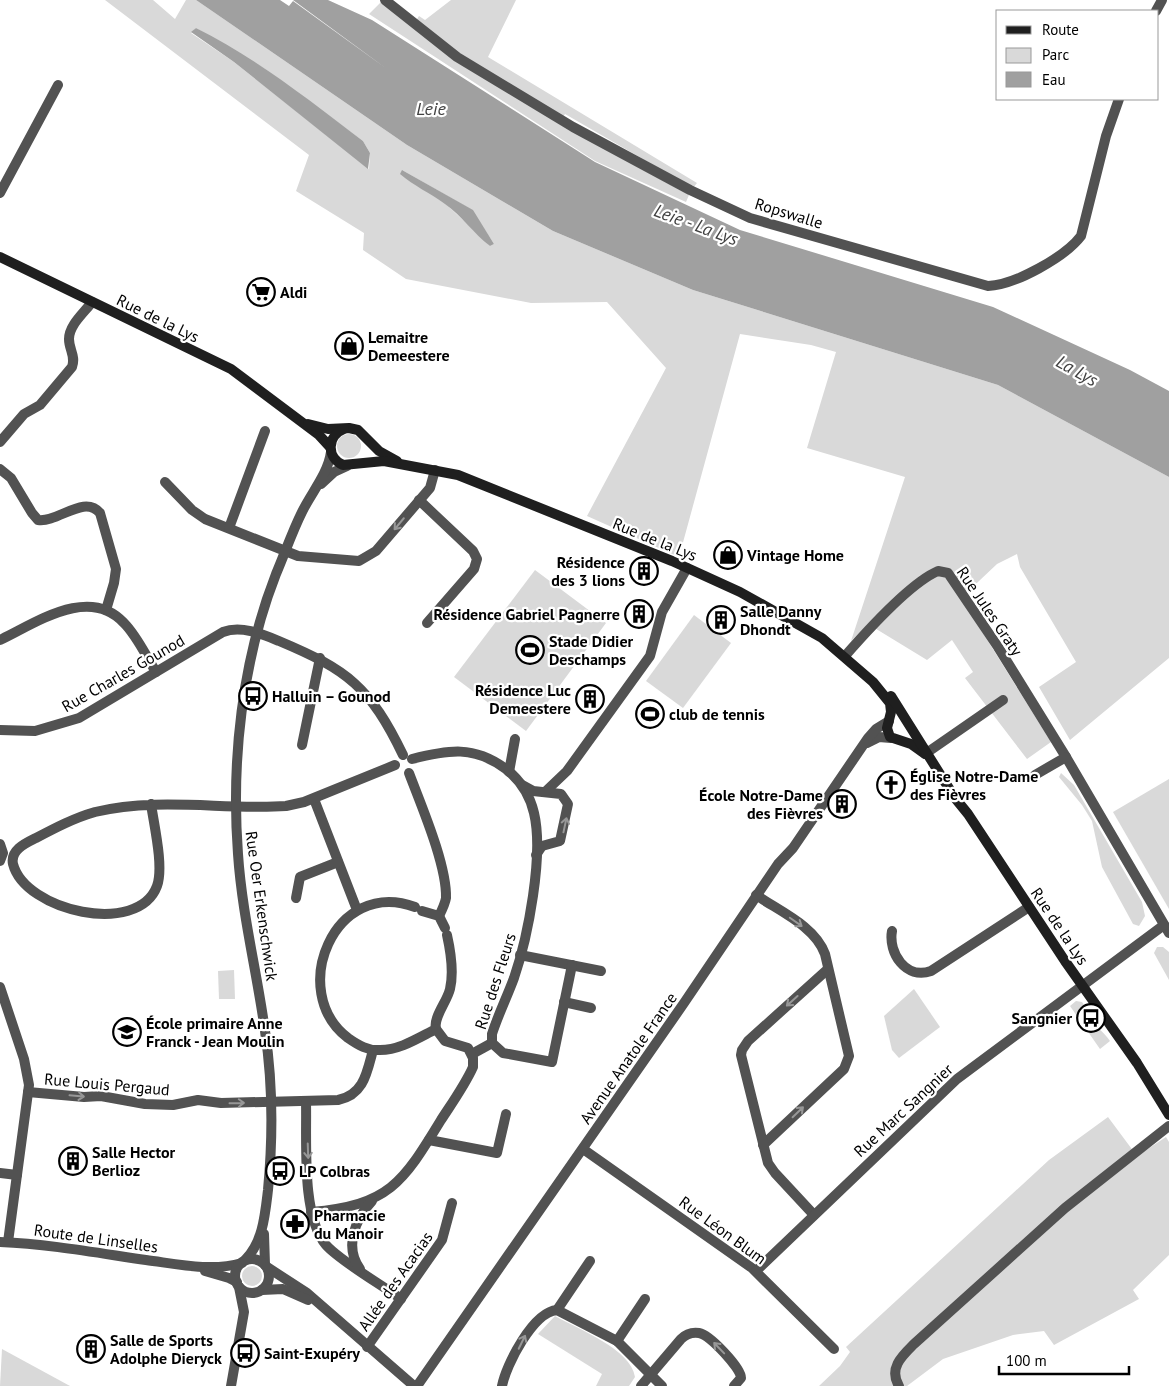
<svg xmlns="http://www.w3.org/2000/svg" width="1169" height="1386" font-family="'PT Sans',sans-serif">
<rect width="100%" height="100%" fill="#fff"/>
<!-- green -->
<g fill="#d9d9d9" fill-rule="evenodd">
<path d="M105,0h48l22,19 11,-19h10l211,145 146,86 140,59 305,95 171,92v181l-99,82 -31,-53 37,-25 -56,-95 -3,-13 -20,10 -36,34 90,144 -24,17 -62,-81 8,-6 -21,-32 -25,20 -59,-36 -17,17 54,-164 -98,-29 29,-96 -25,-7 -71,-11 -61,223 -92,-41 79,-148 -59,-66 -76,1 -125,-24 -43,-29 1,-17 -68,-42 13,-36zM196,28l69,41 98,72 7,12 -1,16 -135,-107 -43,-29zM402,170l70,40 22,34 -4,2 -44,-42z"/>
<polygon points="451,0 516,0 488,57 697,183 693,188 565,114 559,124 689,195 686,202 595,161 369,14 381,2 412,27 419,16 425,20"/>
<circle cx="349" cy="446" r="12"/>
<polygon points="535,570 606,623 526,731 454,677"/>
<polygon points="694,615 731,643 683,708 646,681"/>
<polygon points="1061,773 1074,785 1142,902 1145,916 1139,926 1133,924 1102,867 1092,821 1082,805 1059,777"/>
<polygon points="1169,779 1169,909 1113,812"/>
<polygon points="1157,947 1163,947 1169,952 1169,980 1154,953"/>
<polygon points="234,970 235,999 219,999 218,971"/>
<polygon points="914,989 940,1027 899,1058 892,1050 884,1016"/>
<path d="M1076,1001l6,1 8,11 -1,5c7,9 14,13 21,23l-10,8 -30,-43z"/>
<polygon points="1108,1117 1137,1156 1166,1137 1169,1142 1169,1255 1133,1290 1139,1299 1054,1345 1044,1331 1013,1335 943,1359 907,1386 819,1386 840,1366 850,1352 846,1347 1049,1160"/>
<circle cx="252" cy="1276" r="10"/>
<path d="M555,1316c23,13 76,33 80,61l-6,9h-33l6,-12 -64,-40z"/>
<polygon points="2,1349 70,1386 0,1386"/>
</g>
<!-- water -->
<g fill="#a0a0a0">
<polygon points="196,0 280,0 289,6 293,1 387,69 293,0 328,0 372,20 595,162 740,230 993,307 1130,370 1169,391 1169,477 998,385 693,290 553,231 407,145"/>
<path d="M196,28c60,30 113,72 167,113l7,12 -2,16 -134,-107 -43,-30z"/>
<path d="M402,170l71,40 21,34 -4,2c-16,-12 -29,-31 -45,-42 -15,-11 -31,-18 -45,-30z"/>
</g>
<g fill="none" stroke-linecap="round" stroke-linejoin="round">
<!-- minor -->
<g stroke="#525252" stroke-width="10">
<path d="M385,0l72,57 116,70 117,63 60,28 238,68c27,-1 77,-29 93,-50l25,-100 13,-37"/>
<polyline points="1156,11 1162,0"/>
<polyline points="0,193 58,85"/>
<path d="M0,442l24,-28 16,-9 32,-38c4,-11 -3,-17 -3,-28 0,-14 15,-26 23,-37"/>
<path d="M0,469l11,9 21,35 6,7c20,3 46,-26 62,-7l16,56 -2,14 -8,27"/>
<polyline points="165,482 192,510 205,519 298,556 359,561 376,551 430,488 435,470"/>
<polyline points="419,500 473,551 477,559 474,569 427,623"/>
<polyline points="229,528 265,431"/>
<path d="M0,640c36,-17 89,-55 124,-17 13,13 22,33 32,49"/>
<path d="M845,656c21,-24 65,-73 93,-85l10,2 50,74 68,110 103,176"/>
<path d="M0,730l35,1 44,-13 144,-86c18,-7 39,2 56,9 69,29 91,46 124,114"/>
<polyline points="867,743 879,737 891,738"/>
<polyline points="302,745 320,658"/>
<polyline points="925,754 1003,700"/>
<path d="M412,759c36,-9 62,-14 94,10 14,11 24,27 28,44 10,42 -6,124 -20,165 -7,19 -16,37 -22,56v9l-20,11"/>
<polyline points="509,772 515,739"/>
<path d="M409,773c12,32 38,92 37,125 -1,6 -4,12 -7,18"/>
<polyline points="1035,775 1066,757"/>
<polyline points="522,785 533,791 561,794 568,804 560,841 542,846 536,855"/>
<polyline points="546,791 567,771 650,656 662,612 687,568"/>
<polyline points="314,799 357,910"/>
<path d="M151,804c3,21 13,63 6,82 -19,51 -132,25 -144,-22 -3,-14 13,-21 23,-26 19,-10 38,-20 59,-26 64,-15 127,-2 191,-6l18,-4 91,-37"/>
<polyline points="0,844 3,853 0,861"/>
<path d="M756,895c23,16 59,31 69,59l24,102 -5,13 -81,76"/>
<polyline points="296,898 300,877 338,862"/>
<path d="M415,907c-81,-30 -128,85 -67,131 10,7 20,13 32,12 20,0 38,-12 56,-21 -3,-12 11,-27 14,-40 4,-17 1,-36 -3,-54"/>
<polyline points="422,911 439,916 445,928"/>
<path d="M892,931c-4,22 14,49 39,40l98,-64"/>
<polyline points="520,955 601,971"/>
<polyline points="0,987 24,1059 29,1085 8,1242"/>
<polyline points="564,1002 591,1008"/>
<polyline points="492,1043 503,1053 552,1062 572,965"/>
<path d="M28,1092l56,5 17,-1 44,8 28,1 25,-5 23,3 117,-3c26,-5 29,-28 35,-50"/>
<path d="M306,1102c1,38 -5,114 20,143 14,16 56,40 75,54"/>
<polyline points="429,1140 497,1153 506,1114"/>
<polyline points="583,1149 752,1268 834,1349"/>
<polyline points="0,1173 17,1175"/>
<path d="M311,1212c78,-7 91,-28 130,-92 11,-17 24,-35 32,-53v-9l-5,-10 -23,-7 -9,-12"/>
<polyline points="814,1215 775,1173 768,1163 741,1055 742,1050 748,1041 828,969"/>
<path d="M360,1269c-16,-22 -5,-50 12,-68"/>
<polyline points="756,1271 957,1079 1164,925"/>
<polyline points="557,1310 590,1261"/>
<polyline points="617,1341 645,1299"/>
<polyline points="367,1347 442,1240 452,1203"/>
<polyline points="417,1386 684,1003 778,864 793,848 868,738 876,729 889,721"/>
<path d="M502,1386c4,-21 31,-74 55,-76l60,31 45,45"/>
<path d="M641,1386l40,-47c5,-5 11,-7 18,-6 11,2 42,35 42,45l-7,8"/>
<path d="M899,1386c-11,-18 4,-31 15,-42l151,-136 104,-82"/>
</g>
<!-- tertiary -->
<g stroke="#525252" stroke-width="10">
<polyline points="321,484 334,472 347,466"/>
<polyline points="264,1234 265,1265"/>
<path d="M0,1242c49,2 98,11 146,18 31,4 65,12 96,3"/>
<circle cx="252" cy="1276" r="17"/>
<path d="M245,1260c18,-18 20,-45 23,-70 5,-53 5,-106 -3,-159 -8,-59 -23,-117 -27,-177 -7,-94 4,-193 38,-280 9,-21 16,-42 26,-62 9,-19 26,-38 29,-60"/>
<polyline points="267,1267 307,1293 414,1386"/>
<polyline points="205,1271 229,1278 237,1282"/>
<polyline points="262,1290 283,1289 308,1300"/>
<polyline points="231,1386 244,1312 239,1287"/>
</g>
<!-- secondary -->
<g stroke="#1f1f1f" stroke-width="10">
<polyline points="0,257 231,369 319,435 330,447"/>
<polyline points="308,424 328,429 349,428 358,430 379,451 397,461"/>
<path d="M344,429c-17,7 -18,28 -1,36l41,-4 74,14 214,86 68,31 82,46 51,44 17,21 1,9 -4,16 3,9 21,7 14,10"/>
<polyline points="891,696 955,798 968,814 1065,961 1137,1063 1169,1115"/>
</g>
</g>
<!-- one-way arrows -->
<defs><path id="oneway-shaft" d="M-6 0H5M1.5-3L5.5 0L1.5 3" fill="none" stroke-width="1.6" stroke-linecap="round" stroke-linejoin="round" transform="scale(1.25)"/></defs>
<g stroke="#979797">
<use href="#oneway-shaft" transform="translate(399 524) rotate(130)"/>
<use href="#oneway-shaft" transform="translate(565 825) rotate(-78)"/>
<use href="#oneway-shaft" transform="translate(796 922) rotate(35)"/>
<use href="#oneway-shaft" transform="translate(792 1001) rotate(138)"/>
<use href="#oneway-shaft" transform="translate(77 1096) rotate(5)"/>
<use href="#oneway-shaft" transform="translate(237 1103) rotate(-1)"/>
<use href="#oneway-shaft" transform="translate(798 1112) rotate(-44)"/>
<use href="#oneway-shaft" transform="translate(308 1151) rotate(88)"/>
<use href="#oneway-shaft" transform="translate(522 1342) rotate(-64)"/>
<use href="#oneway-shaft" transform="translate(719 1348) rotate(-134)"/>
</g>
<!-- icons -->
<defs>
<symbol id="supermarket-ring" viewBox="-11 -11 22 22"><circle r="9.5" fill="#fff" stroke="#000" stroke-width="1.5"/><path d="M-6-5.5h2.5l.6 2H6L4.5 2H-2.5L-4.4-4H-6ZM-1.5 3.2a1.3 1.3 0 1 0 .1 0ZM3 3.2a1.3 1.3 0 1 0 .1 0Z" fill="#000"/></symbol>
<symbol id="shop-ring" viewBox="-11 -11 22 22"><circle r="9.5" fill="#fff" stroke="#000" stroke-width="1.5"/><path d="M-5-2.5h2.3a2.7 3.5 0 0 1 5.4 0H5L5.5 6h-11ZM-1.5-2.5h3a1.5 2.3 0 0 0-3 0Z" fill="#000"/></symbol>
<symbol id="building-ring" viewBox="-11 -11 22 22"><circle r="9.5" fill="#fff" stroke="#000" stroke-width="1.5"/><path d="M-4-6H4V6H1V3H-1V6H-4ZM-2.5-4.3h1.7v1.8h-1.7ZM.8-4.3h1.7v1.8H.8ZM-2.5-1h1.7V.8h-1.7ZM.8-1h1.7V.8H.8Z" fill="#000"/></symbol>
<symbol id="stadium-ring" viewBox="-11 -11 22 22"><circle r="9.5" fill="#fff" stroke="#000" stroke-width="1.5"/><path d="M0-5a6.5 5 0 1 0 0 10a6.5 5 0 1 0 0-10ZM-3.5-1.8h7v3.6h-7Z" fill="#000"/></symbol>
<symbol id="bus-ring" viewBox="-11 -11 22 22"><circle r="9.5" fill="#fff" stroke="#000" stroke-width="1.5"/><path d="M-5-6H5V4H4V6H2V4H-2V6H-4V4H-5ZM-3.5-4V0h7V-4ZM-3.5 1.2v1.5H-2V1.2ZM2 1.2v1.5H3.5V1.2Z" fill="#000"/></symbol>
<symbol id="church-ring" viewBox="-11 -11 22 22"><circle r="9.5" fill="#fff" stroke="#000" stroke-width="1.5"/><path d="M-1.2-6h2.4v3.5h3.3v2.4h-3.3V6h-2.4V-.1h-3.3v-2.4h3.3Z" fill="#000"/></symbol>
<symbol id="school-ring" viewBox="-11 -11 22 22"><circle r="9.5" fill="#fff" stroke="#000" stroke-width="1.5"/><path d="M0-5L7-2L0 1L-7-2ZM-4 1L0 2.5L4 1V4Q0 6-4 4Z" fill="#000"/></symbol>
<symbol id="pharmacy-ring" viewBox="-11 -11 22 22"><circle r="9.5" fill="#fff" stroke="#000" stroke-width="1.5"/><path d="M-2-6h4v4h4v4h-4v4h-4v-4h-4v-4h4Z" fill="#000"/></symbol>
</defs>
<g fill-rule="evenodd">
<use href="#supermarket-ring" x="245" y="276" width="32" height="32"/>
<use href="#shop-ring" x="333" y="330" width="32" height="32"/>
<use href="#shop-ring" x="712" y="539" width="32" height="32"/>
<use href="#building-ring" x="628" y="555" width="32" height="32"/>
<use href="#building-ring" x="623" y="598" width="32" height="32"/>
<use href="#building-ring" x="705" y="604" width="32" height="32"/>
<use href="#stadium-ring" x="514" y="634" width="32" height="32"/>
<use href="#bus-ring" x="237" y="680" width="32" height="32"/>
<use href="#building-ring" x="574" y="683" width="32" height="32"/>
<use href="#stadium-ring" x="634" y="698" width="32" height="32"/>
<use href="#church-ring" x="875" y="769" width="32" height="32"/>
<use href="#building-ring" x="826" y="788" width="32" height="32"/>
<use href="#bus-ring" x="1075" y="1002" width="32" height="32"/>
<use href="#school-ring" x="111" y="1016" width="32" height="32"/>
<use href="#building-ring" x="57" y="1145" width="32" height="32"/>
<use href="#bus-ring" x="264" y="1155" width="32" height="32"/>
<use href="#pharmacy-ring" x="279" y="1208" width="32" height="32"/>
<use href="#building-ring" x="75" y="1333" width="32" height="32"/>
<use href="#bus-ring" x="229" y="1337" width="32" height="32"/>
</g>
<g text-anchor="middle" stroke-width="4.5" stroke-linejoin="round" paint-order="stroke">
<!-- street labels -->
<g font-size="16" fill="#000" stroke="#fff">
<text transform="translate(789 213) rotate(17)" y="6">Ropswalle</text>
<text transform="translate(158 318) rotate(26)" y="6">Rue de la Lys</text>
<text transform="translate(655 539) rotate(22)" y="6">Rue de la Lys</text>
<text transform="translate(990 611) rotate(56)" y="6">Rue Jules Graty</text>
<text transform="translate(123 673) rotate(-30)" y="6">Rue Charles Gounod</text>
<text transform="translate(262 906) rotate(82)" y="6">Rue Oer Erkenschwick</text>
<text transform="translate(1060 926) rotate(56)" y="6">Rue de la Lys</text>
<text transform="translate(495 981) rotate(-72)" y="6">Rue des Fleurs</text>
<text transform="translate(628 1058) rotate(-55)" y="6">Avenue Anatole France</text>
<text transform="translate(107 1084) rotate(5)" y="6">Rue Louis Pergaud</text>
<text transform="translate(903 1110) rotate(-43)" y="6">Rue Marc Sangnier</text>
<text transform="translate(723 1230) rotate(36)" y="6">Rue Léon Blum</text>
<text transform="translate(96 1238) rotate(8)" y="6">Route de Linselles</text>
<text transform="translate(395 1281) rotate(-55)" y="6">Allée des Acacias</text>
</g>
<!-- poi labels -->
<g font-size="16" font-weight="bold" fill="#000" stroke="#fff" text-anchor="start">
<text x="280" y="298">Aldi</text>
<text x="368" y="343">Lemaitre<tspan x="368" dy="18">Demeestere</tspan></text>
<text x="747" y="561">Vintage Home</text>
<text x="625" y="568" text-anchor="end">Résidence<tspan x="625" dy="18">des 3 lions</tspan></text>
<text x="740" y="617">Salle Danny<tspan x="740" dy="18">Dhondt</tspan></text>
<text x="620" y="620" text-anchor="end">Résidence Gabriel Pagnerre</text>
<text x="549" y="647">Stade Didier<tspan x="549" dy="18">Deschamps</tspan></text>
<text x="571" y="696" text-anchor="end">Résidence Luc<tspan x="571" dy="18">Demeestere</tspan></text>
<text x="272" y="702">Halluin – Gounod</text>
<text x="669" y="720">club de tennis</text>
<text x="910" y="782">Église Notre-Dame<tspan x="910" dy="18">des Fièvres</tspan></text>
<text x="823" y="801" text-anchor="end">École Notre-Dame<tspan x="823" dy="18">des Fièvres</tspan></text>
<text x="1072" y="1024" text-anchor="end">Sangnier</text>
<text x="146" y="1029">École primaire Anne<tspan x="146" dy="18">Franck - Jean Moulin</tspan></text>
<text x="92" y="1158">Salle Hector<tspan x="92" dy="18">Berlioz</tspan></text>
<text x="299" y="1177">LP Colbras</text>
<text x="314" y="1221">Pharmacie<tspan x="314" dy="18">du Manoir</tspan></text>
<text x="110" y="1346">Salle de Sports<tspan x="110" dy="18">Adolphe Dieryck</tspan></text>
<text x="264" y="1359">Saint-Exupéry</text>
</g>
<!-- water labels -->
<g font-size="18" font-style="italic" fill="#414141" stroke="#fff">
<text x="431" y="115">Leie</text>
<text transform="translate(696 225) rotate(20)" y="6">Leie - La Lys</text>
<text transform="translate(1077 371) rotate(29)" y="6">La Lys</text>
</g>
</g>
<!-- legend -->
<rect x="996" y="10" width="162" height="90" fill="#ffffff" stroke="#999999"/>
<rect x="1006" y="26" width="25" height="8" fill="#1f1f1f" stroke="#999999"/>
<text x="1042" y="35" font-size="15" fill="#000000">Route</text>
<rect x="1006" y="48" width="25" height="15" fill="#d9d9d9" stroke="#999999"/>
<text x="1042" y="60" font-size="15" fill="#000000">Parc</text>
<rect x="1006" y="72" width="25" height="15" fill="#a0a0a0" stroke="#999999"/>
<text x="1042" y="85" font-size="15" fill="#000000">Eau</text>
<!-- scale -->
<path d="M999 1366v8h130v-8" fill="none" stroke="#000000" stroke-width="2.5"/>
<text x="1006" y="1366" font-size="15" fill="#000000" stroke="#ffffff" stroke-width="4" paint-order="stroke">100 m</text>
</svg>
